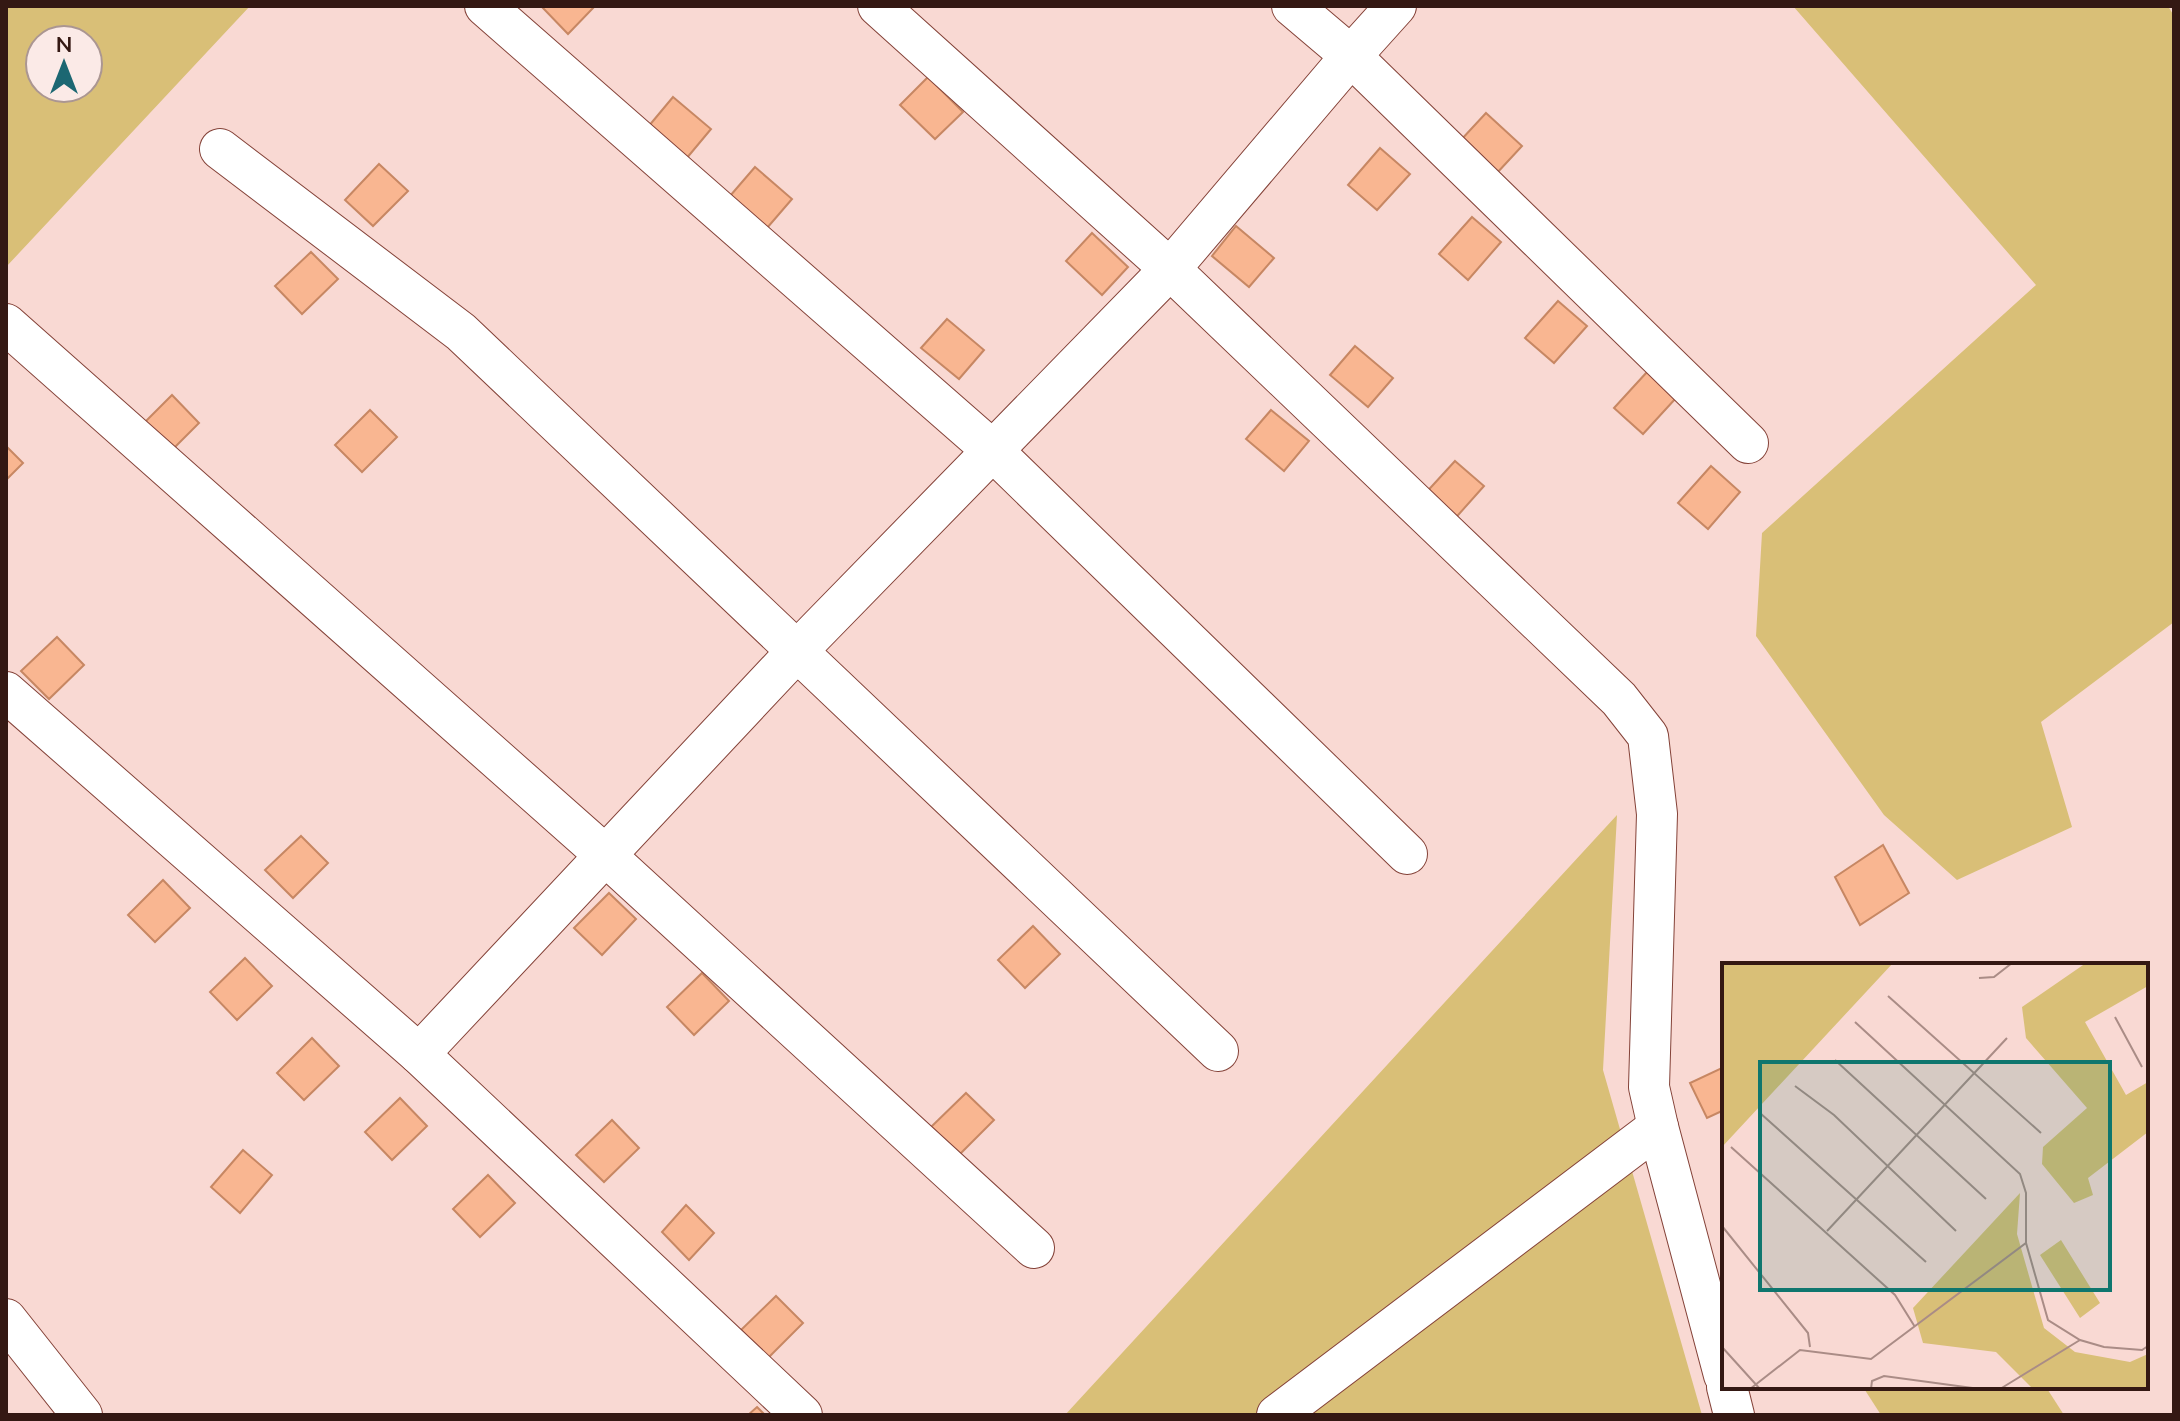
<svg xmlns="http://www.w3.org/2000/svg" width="2180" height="1421" font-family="Mulish,sans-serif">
<rect width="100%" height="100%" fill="#f9d9d3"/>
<!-- green -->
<g fill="#d9bf77" fill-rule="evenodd">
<path d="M6,6h244l-244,261zM40,40h48v48h-48z"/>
<polygon points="1793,6 2168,6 2174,16 2174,622 2041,722 2072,827 1957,880 1884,815 1756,636 1762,533 2036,285"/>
<polygon points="1617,815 1603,1070 1702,1415 1065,1415"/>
<polygon points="1863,1387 2046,1387 2064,1415 1881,1415"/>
</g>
<!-- building -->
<g fill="#f9b691" stroke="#c78763" stroke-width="2">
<polygon points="541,6 595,6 568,34"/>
<polygon points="928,77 963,112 935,139 900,105"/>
<polygon points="673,97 711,129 686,159 648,127"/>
<polygon points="1486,113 1522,146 1496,174 1460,141"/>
<polygon points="1380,148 1410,174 1377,210 1348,185"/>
<polygon points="379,164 408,191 373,226 345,200"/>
<polygon points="755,167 792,199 767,228 730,196"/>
<polygon points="1472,217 1501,242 1468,280 1439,254"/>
<polygon points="1236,226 1274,258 1249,287 1212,256"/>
<polygon points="1092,233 1128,267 1102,295 1066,261"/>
<polygon points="311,252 338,279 302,314 275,286"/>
<polygon points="1558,301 1587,326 1554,363 1525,338"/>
<polygon points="947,319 984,350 959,379 921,348"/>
<polygon points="1355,346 1393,378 1368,407 1330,375"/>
<polygon points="1647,372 1676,398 1643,434 1614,408"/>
<polygon points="172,395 199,423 164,458 137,430"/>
<polygon points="370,410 397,437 362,472 335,445"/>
<polygon points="1271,410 1309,441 1284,471 1246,439"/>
<polygon points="6,446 23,463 6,480"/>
<polygon points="1455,461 1484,486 1451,523 1422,497"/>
<polygon points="1711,466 1740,492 1708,529 1678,503"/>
<polygon points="57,637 84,665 49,699 21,671"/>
<polygon points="301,836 328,863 293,898 265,870"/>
<polygon points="1883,845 1909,893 1860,925 1835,877"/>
<polygon points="163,880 190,908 155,942 128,915"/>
<polygon points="609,893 636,919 602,955 574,928"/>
<polygon points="1033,926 1060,954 1025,988 998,960"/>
<polygon points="245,958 272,986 237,1020 210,992"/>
<polygon points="702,973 729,1001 694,1035 667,1007"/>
<polygon points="312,1038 339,1066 304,1100 277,1073"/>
<polygon points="1724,1067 1724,1110 1707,1118 1690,1083"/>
<polygon points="966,1093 994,1120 959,1155 931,1127"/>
<polygon points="400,1098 427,1126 392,1160 365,1132"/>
<polygon points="612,1120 639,1148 604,1182 576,1155"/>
<polygon points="243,1150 272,1175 240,1213 211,1187"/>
<polygon points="488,1175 515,1203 480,1237 453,1209"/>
<polygon points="686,1205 714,1233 689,1260 662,1232"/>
<polygon points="776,1296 803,1323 768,1358 741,1330"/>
<polygon points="757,1407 765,1415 748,1415"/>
</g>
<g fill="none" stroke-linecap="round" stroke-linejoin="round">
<defs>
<g id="minor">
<polyline points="485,6 992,450 1407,854"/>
<polyline points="878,6 1170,269 1619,699 1648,736 1657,814 1649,1087 1658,1127"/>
<polyline points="1292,6 1351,56 1748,443"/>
<polyline points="220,149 461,332 1218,1051"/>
<polyline points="6,324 605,855 1034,1248"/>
<polyline points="6,692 419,1054 802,1415"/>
<polyline points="419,1054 798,650 1170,269 1351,56 1396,6"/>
<polyline points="6,1319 82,1415"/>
<polyline points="1727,1387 1734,1415"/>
<polyline points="1277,1415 1658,1127 1724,1375"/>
</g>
</defs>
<!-- minor casing -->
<use href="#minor" stroke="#844238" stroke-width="42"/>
<!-- minor -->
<use href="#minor" stroke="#fff" stroke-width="40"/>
</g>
<!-- overview -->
<g transform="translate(1722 963)">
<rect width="426" height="426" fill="#f9d9d3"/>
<path d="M0,0h171l-171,184zM364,0h62v23l-63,36 41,73 22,-13v50l-60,46 5,17 -19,8 -32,-39 1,-17 44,-39 -61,-70 -4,-31zM298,230l-3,41 27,94 31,24 55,10 18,-8v35h-115l-37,-37 -73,-9 -10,-35zM339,277l39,63 -20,15 -40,-63z" fill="#d9bf77"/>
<path fill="none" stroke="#aa8c86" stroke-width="2" d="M257,15l15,-1 18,-14M166,33l153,137M393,54l27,50M133,59l165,152 6,19v50M113,97l151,139M73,123l39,29 122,116M38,150l166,149M9,184l164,148 20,32M0,263l86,107 2,14M105,268l180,-193M0,384l38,42M28,426l50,-39 71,9 155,-116 22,77 32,20 24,7 38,3 6,-4M149,426l1,-8 12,-5 96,13M278,426l80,-49"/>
<path fill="#0f766e" fill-opacity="0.15" stroke="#0f766e" stroke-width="4" d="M38,99h350v228h-350z"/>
<rect width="426" height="426" fill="none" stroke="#341813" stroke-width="4"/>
</g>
<!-- border -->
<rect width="2180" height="1421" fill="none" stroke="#341813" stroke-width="16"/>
<!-- north arrow -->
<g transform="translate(64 64)"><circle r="38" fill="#fbeae7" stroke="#ab9692" stroke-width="2"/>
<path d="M0-6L14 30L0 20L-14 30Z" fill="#1c6772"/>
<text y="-12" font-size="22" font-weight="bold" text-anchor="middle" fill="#341813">N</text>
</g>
</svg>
